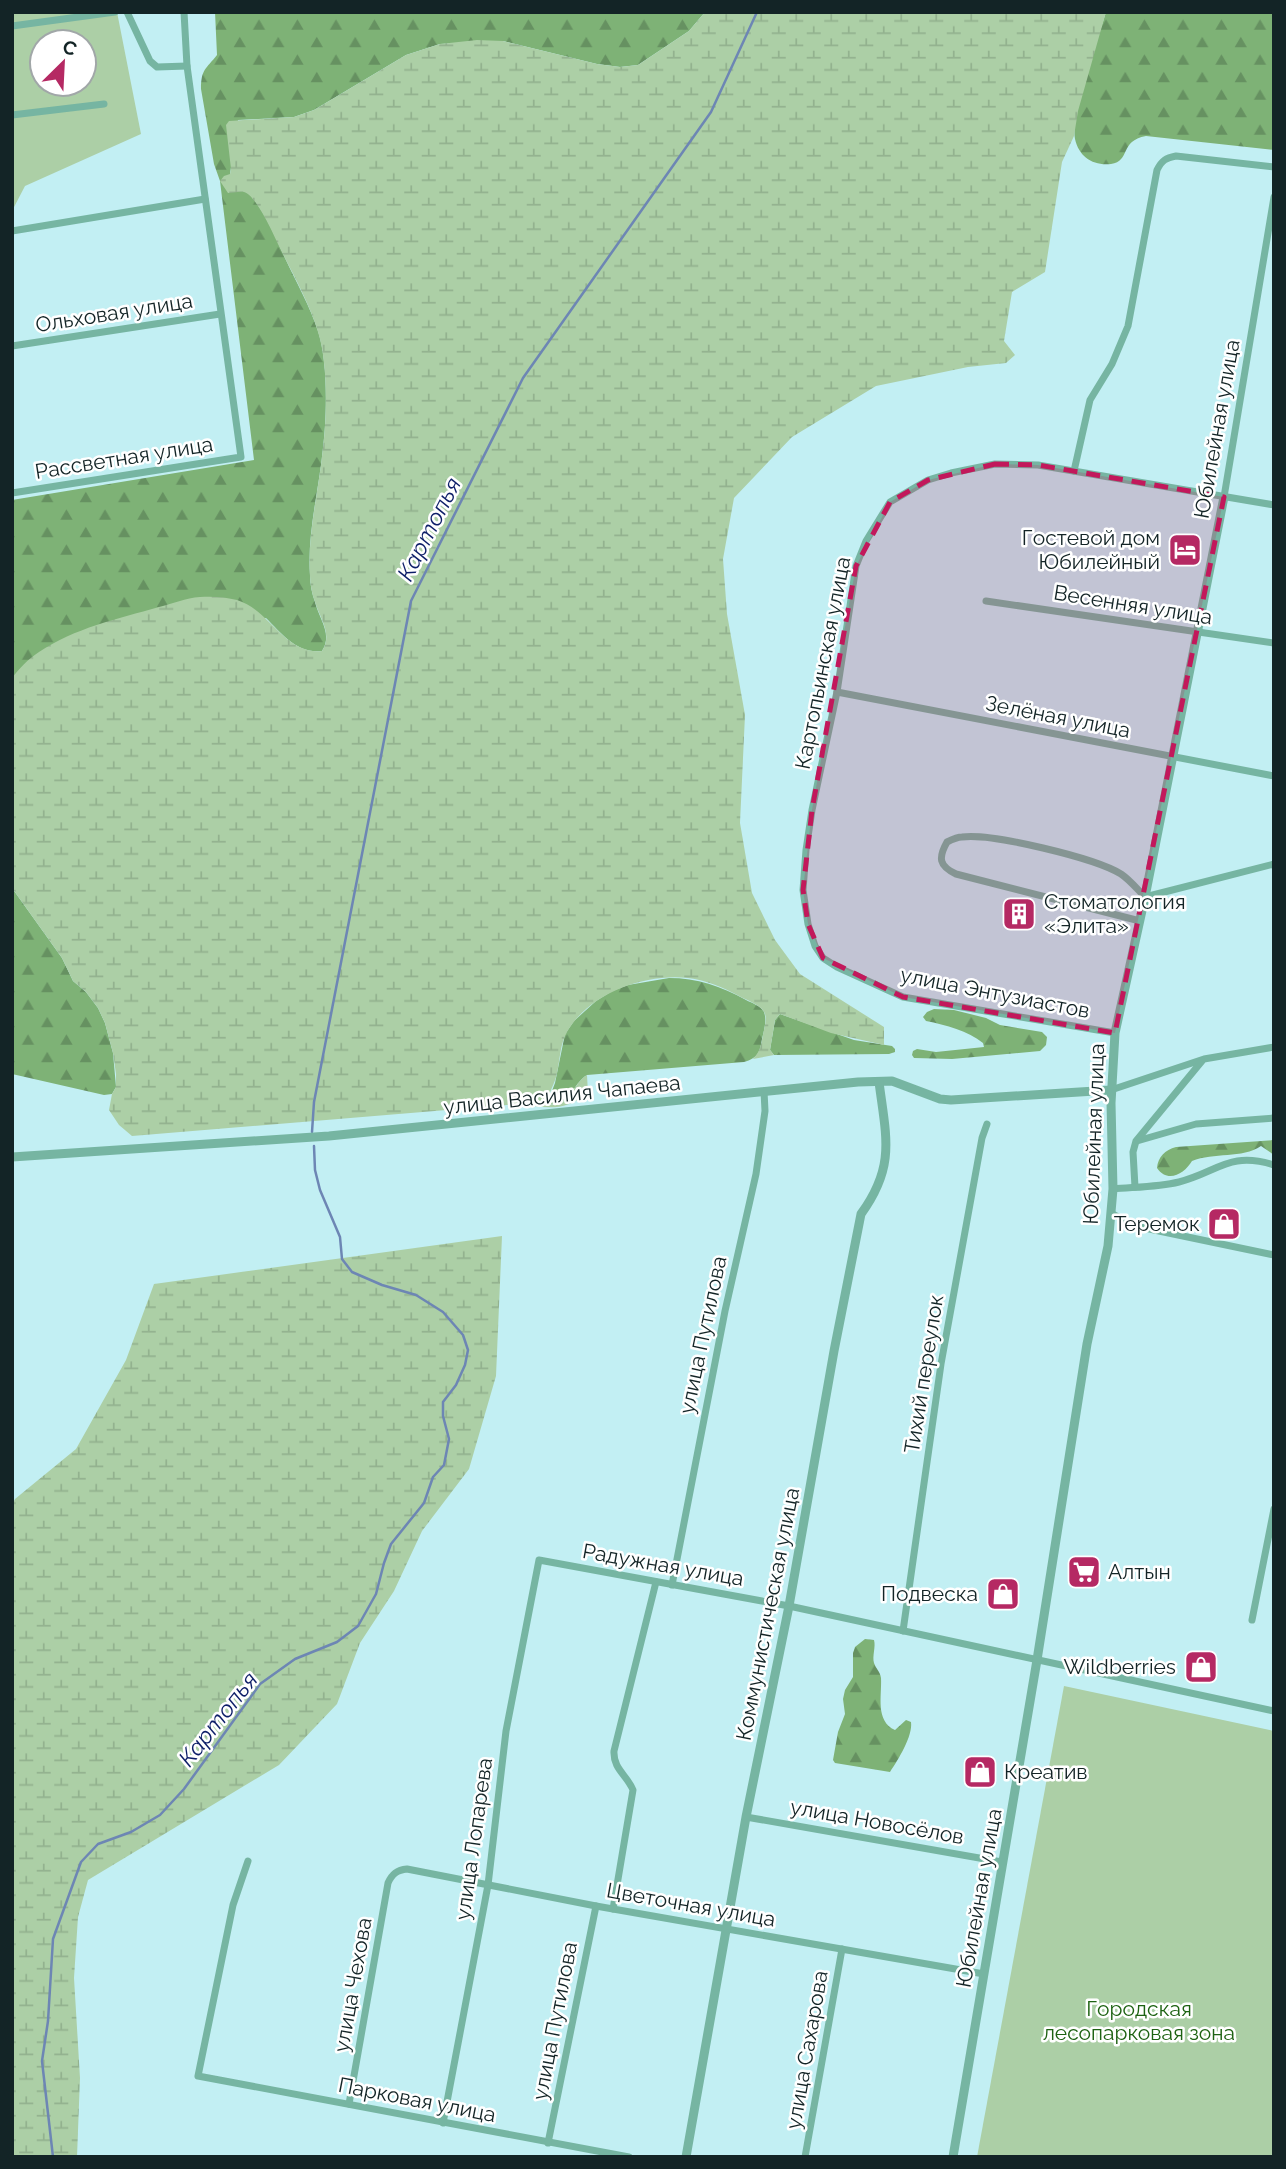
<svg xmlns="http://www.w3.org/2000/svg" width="1286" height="2169" font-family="Raleway,sans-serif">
<defs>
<pattern id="forest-firs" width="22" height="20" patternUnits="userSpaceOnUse" patternTransform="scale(1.75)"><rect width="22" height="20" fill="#7eb276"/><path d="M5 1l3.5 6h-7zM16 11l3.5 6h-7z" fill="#669161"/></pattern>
<pattern id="wetland-marsh" width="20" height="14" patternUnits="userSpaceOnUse" patternTransform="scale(1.75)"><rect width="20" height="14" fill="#accfa6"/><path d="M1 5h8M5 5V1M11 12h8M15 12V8" fill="none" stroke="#93b28f"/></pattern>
</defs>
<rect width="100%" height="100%" fill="#c2eff3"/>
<!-- forest -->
<g fill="url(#forest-firs)">
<path d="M215,12h490l-16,19 -51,34 -18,2 -23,-3 -94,-23 -63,3 -34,11 -92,55 -20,7 -56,3 -8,54c7,9 15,16 22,23 14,17 24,41 33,61 11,24 25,48 33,73 10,31 9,84 5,117 -4,42 -16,85 -13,127 0,9 2,19 5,27 4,17 18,32 7,49 -25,3 -40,-17 -56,-33l-254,60v-178l242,-40 -34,-279 -6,-17 -13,-75c0,-20 5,-20 16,-34z"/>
<path d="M1106,12h168v138l-128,-14c-27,5 -15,25 -35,28 -18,2 -32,-7 -36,-25 -5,-24 23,-100 31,-127z"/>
<polygon points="12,888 62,958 73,981 86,992 98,1008 105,1023 113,1053 116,1087 112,1094 104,1095 12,1074"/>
<path d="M669,978c28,0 52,8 77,22 6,3 15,6 18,12 3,8 0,19 -2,27 -2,13 -4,19 -18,23l-157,13c-16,10 -16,32 -40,29l8,-21 10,-49 9,-13 22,-20 16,-10 16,-6z"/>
<path d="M934,1009l20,1 32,8 14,7 42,7 5,5 -1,8 -6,6 -88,8 -38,-1 -2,-3 1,-4 4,-2 19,3 48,-5 -1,-4c-15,-12 -37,-18 -57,-22l-3,-4 4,-5z"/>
<polygon points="780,1014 854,1040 892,1046 895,1049 895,1052 889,1054 774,1055 770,1050 775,1020"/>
<path d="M1274,1140v15l-13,-9c-19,13 -47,6 -69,15 -7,12 -24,23 -35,7 1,-11 8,-18 19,-21z"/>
<path d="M865,1639l9,1c2,7 -2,16 0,23 2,6 6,8 7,15 1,18 -6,43 14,52l11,-10 5,2c2,14 -13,38 -21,50l-55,-9 -2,-3 5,-28 7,-18 -2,-15 2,-9 8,-13v-24l2,-6z"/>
</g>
<!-- wetland -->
<g fill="url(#wetland-marsh)">
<path d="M705,12h401l-28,99 -4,25 -12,26 -17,110 -33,20 -8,49 11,14 -9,8 -38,4 -92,19 -84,51 -58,61 -11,61 4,55 18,101 -5,108 12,70 23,47 25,34 84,53v18l-53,-12 -51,-19 -5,6 -5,30 4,5 -21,4c7,-7 8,-14 10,-24 1,-6 4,-15 2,-21 -3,-9 -19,-14 -26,-18 -15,-8 -33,-16 -51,-18 -42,-5 -99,15 -121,54 -7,12 -7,28 -10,41 -2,11 -9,20 -10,31 24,4 24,-19 40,-29l1,18c-24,19 -41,15 -69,11l-387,32 -13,-11 -10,-15 3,-16 4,-7v-13l-3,-21 -8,-30 -7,-15 -12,-16 -13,-11 -11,-23 -50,-70v-210c8,-10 15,-18 27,-26 36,-24 78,-33 120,-45 13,-3 27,-9 41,-10 12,-1 26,0 37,3 33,10 48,55 85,51 11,-17 -2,-32 -7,-49 -3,-8 -5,-18 -5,-26 -3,-42 9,-86 13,-128 4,-32 5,-85 -5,-116 -9,-30 -26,-59 -40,-88 -5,-11 -23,-50 -34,-52 -5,-1 -12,1 -16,1l-8,-12 4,-5 6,-2 1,-5 -5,-44 3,-4 65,-4 20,-7 92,-55 34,-11 37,-4 26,1 94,23 23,3 18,-2 51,-34z"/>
<polygon points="502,1236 496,1376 469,1469 422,1531 394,1591 360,1643 337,1704 279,1765 88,1880 78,1917 74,1978 80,2078 77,2157 12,2157 12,1505 15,1499 76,1449 126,1360 154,1284"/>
</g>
<!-- garden -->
<g fill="#accfa6" fill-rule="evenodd">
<path d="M12,12h105l24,122 -116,52 -13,25zM42,42h42v42h-42z"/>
<polygon points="1064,1686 1274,1731 1274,2157 977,2157"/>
</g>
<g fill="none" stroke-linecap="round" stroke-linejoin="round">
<!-- stream -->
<g stroke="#6d86b4" stroke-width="2.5">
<polyline points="312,1132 314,1102 411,601 523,378 711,112 757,12"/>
<polyline points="53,2157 42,2061 48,2021 53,1939 81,1862 98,1844 131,1832 160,1815 184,1789 260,1684 295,1659 337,1642 358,1626 376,1594 384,1563 391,1544 424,1503 433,1477 444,1465 449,1439 443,1416 443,1402 456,1385 465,1365 468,1350 463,1335 443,1312 416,1295 382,1285 352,1272 342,1259 340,1237 320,1190 315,1170 314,1146"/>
</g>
<!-- minor -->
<g stroke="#76b5a2" stroke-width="7">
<polyline points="127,12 150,61 157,67 187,66"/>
<polyline points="12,26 115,12"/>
<polyline points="12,115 104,104"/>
<polyline points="12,231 205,199"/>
<polyline points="12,346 220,314"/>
<path d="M1074,471l16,-71 22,-36 16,-38 29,-156c5,-10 9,-12 19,-14l98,11"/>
<polyline points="12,493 241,457 187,66 184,12"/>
<polyline points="1224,497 1274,197"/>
<polyline points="986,601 1274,643"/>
<polyline points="837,692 1274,776"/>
<path d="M1140,921l-184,-47c-17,-8 -18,-16 -9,-32 4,-2 10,-5 15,-5 30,-4 133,21 159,37 9,6 16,15 24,23l129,-33"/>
<polyline points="1115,1033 903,997 837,967 823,958 815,946 808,924 803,890 806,850 812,810 837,692 856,566 866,541 890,502 928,480 951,473 995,464 1038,465 1274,505"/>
<polyline points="1111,1090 1204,1059 1274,1047"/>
<polyline points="1137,1141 1196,1124 1274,1118"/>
<polyline points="1135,1187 1133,1152 1136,1141 1202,1061"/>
<path d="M1113,1189c22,-2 45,-2 66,-7 39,-10 50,-31 95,-17"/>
<polyline points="1111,1213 1135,1226 1274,1255"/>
<polyline points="672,1585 725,1311 756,1174 765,1111 764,1091"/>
<polyline points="1252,1620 1274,1509"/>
<polyline points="903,1631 941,1364 982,1138 987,1124"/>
<polyline points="746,1817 1002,1862"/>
<polyline points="248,1861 233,1905 198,2076 629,2157"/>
<path d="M613,1909l20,-119c-6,-15 -20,-21 -19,-39l42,-169"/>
<path d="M349,2104l39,-221c4,-9 9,-13 19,-14l189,37 388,68"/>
<polyline points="443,2123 488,1885 506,1731 539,1560 789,1606 1274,1711"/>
<polyline points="548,2143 596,1906"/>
<polyline points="805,2157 842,1949"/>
</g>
<!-- tertiary -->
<g stroke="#76b5a2" stroke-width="9">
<polyline points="12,1157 329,1136 858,1082 892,1081 940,1099 951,1100 1111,1090"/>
<path d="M686,2157l60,-340 43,-211 45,-255 27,-137c35,-48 25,-77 18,-132"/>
<polyline points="953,2157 1037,1660 1087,1344 1108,1246 1113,1189 1111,1103 1115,1033 1145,897 1224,497"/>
</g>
</g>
<!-- marked area -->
<path fill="#c2185b" fill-opacity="0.2" stroke="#c2185b" stroke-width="5" stroke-dasharray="14 9" stroke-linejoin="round" d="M995,464l43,1 186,32 -109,536 -212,-36 -80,-39 -15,-34 -5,-34 9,-80 44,-244 34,-64 38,-22z"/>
<!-- icons -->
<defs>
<symbol id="hotel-square" viewBox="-11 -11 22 22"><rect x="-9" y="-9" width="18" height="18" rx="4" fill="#b52963" stroke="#fff"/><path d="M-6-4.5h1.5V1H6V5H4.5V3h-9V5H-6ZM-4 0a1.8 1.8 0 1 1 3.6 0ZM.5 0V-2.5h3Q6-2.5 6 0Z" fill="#fff"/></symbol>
<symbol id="building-square" viewBox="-11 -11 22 22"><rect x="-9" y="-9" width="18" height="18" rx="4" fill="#b52963" stroke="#fff"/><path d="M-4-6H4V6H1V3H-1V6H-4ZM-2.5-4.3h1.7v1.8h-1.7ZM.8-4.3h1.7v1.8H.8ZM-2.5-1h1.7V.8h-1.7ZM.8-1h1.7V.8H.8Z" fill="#fff"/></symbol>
<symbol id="shop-square" viewBox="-11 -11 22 22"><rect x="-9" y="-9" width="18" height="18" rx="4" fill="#b52963" stroke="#fff"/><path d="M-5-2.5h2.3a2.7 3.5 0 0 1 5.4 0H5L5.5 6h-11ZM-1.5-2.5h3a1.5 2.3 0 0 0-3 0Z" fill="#fff"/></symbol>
<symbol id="supermarket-square" viewBox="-11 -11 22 22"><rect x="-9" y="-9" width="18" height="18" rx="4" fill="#b52963" stroke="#fff"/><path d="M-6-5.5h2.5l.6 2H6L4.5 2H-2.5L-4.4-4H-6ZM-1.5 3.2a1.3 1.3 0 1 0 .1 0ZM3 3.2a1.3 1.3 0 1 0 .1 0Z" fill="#fff"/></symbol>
</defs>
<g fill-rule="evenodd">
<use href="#hotel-square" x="1166" y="531" width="38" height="38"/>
<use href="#building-square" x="1000" y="895" width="38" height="38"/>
<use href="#shop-square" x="1205" y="1205" width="38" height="38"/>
<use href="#supermarket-square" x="1065" y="1553" width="38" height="38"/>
<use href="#shop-square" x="984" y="1575" width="38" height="38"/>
<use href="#shop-square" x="1182" y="1648" width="38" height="38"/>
<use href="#shop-square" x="961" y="1753" width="38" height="38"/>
</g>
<g text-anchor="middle" stroke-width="5" stroke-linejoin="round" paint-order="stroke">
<!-- street labels -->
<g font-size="21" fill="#132426" stroke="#fff">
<text transform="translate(114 313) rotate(-9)" y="7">Ольховая улица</text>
<text transform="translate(1217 429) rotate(-80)" y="7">Юбилейная улица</text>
<text transform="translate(124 458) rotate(-9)" y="7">Рассветная улица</text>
<text transform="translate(1133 605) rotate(9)" y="7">Весенняя улица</text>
<text transform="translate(823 663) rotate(-79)" y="7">Картопьинская улица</text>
<text transform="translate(1058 717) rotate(11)" y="7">Зелёная улица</text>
<text transform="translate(995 993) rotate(11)" y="7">улица Энтузиастов</text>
<text transform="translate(562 1095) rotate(-6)" y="7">улица Василия Чапаева</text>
<text transform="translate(1094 1134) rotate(-88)" y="7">Юбилейная улица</text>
<text transform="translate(703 1335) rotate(-78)" y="7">улица Путилова</text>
<text transform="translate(924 1374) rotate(-81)" y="7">Тихий переулок</text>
<text transform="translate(663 1565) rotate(10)" y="7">Радужная улица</text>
<text transform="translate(768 1614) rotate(-79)" y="7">Коммунистическая улица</text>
<text transform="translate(877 1822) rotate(10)" y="7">улица Новосёлов</text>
<text transform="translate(474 1839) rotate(-82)" y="7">улица Лопарева</text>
<text transform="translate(979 1898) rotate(-80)" y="7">Юбилейная улица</text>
<text transform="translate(691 1905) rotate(10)" y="7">Цветочная улица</text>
<text transform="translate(353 1985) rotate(-80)" y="7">улица Чехова</text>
<text transform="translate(555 2021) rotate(-79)" y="7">улица Путилова</text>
<text transform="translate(807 2050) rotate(-80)" y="7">улица Сахарова</text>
<text transform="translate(417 2100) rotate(11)" y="7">Парковая улица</text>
</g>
<!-- poi labels -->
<g font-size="21" fill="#132426" stroke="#fff" text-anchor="end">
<text x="1160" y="545">Гостевой дом<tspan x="1160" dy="24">Юбилейный</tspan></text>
<text x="1044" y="909" text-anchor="start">Стоматология<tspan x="1044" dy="24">«Элита»</tspan></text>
<text x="1200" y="1231">Теремок</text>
<text x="1108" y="1579" text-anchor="start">Алтын</text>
<text x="978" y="1601">Подвеска</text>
<text x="1176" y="1674">Wildberries</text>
<text x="1004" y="1779" text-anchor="start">Креатив</text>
</g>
<!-- park labels -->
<g font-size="21" fill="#1d6212" stroke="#fff">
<text x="1139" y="2016">Городская<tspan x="1139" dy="24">лесопарковая зона</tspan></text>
</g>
<!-- water labels -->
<g font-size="23" font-style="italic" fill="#0d1e68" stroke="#fff">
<text transform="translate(429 529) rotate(-63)" y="8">Картопья</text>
<text transform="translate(218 1719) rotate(-52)" y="8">Картопья</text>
</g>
</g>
<!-- border -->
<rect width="1286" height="2169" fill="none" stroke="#132426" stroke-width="28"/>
<!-- north arrow -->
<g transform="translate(63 63) rotate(24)"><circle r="33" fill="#ffffff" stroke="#a1a7a8" stroke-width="2"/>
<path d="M0-5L12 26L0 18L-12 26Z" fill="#b52963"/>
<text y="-10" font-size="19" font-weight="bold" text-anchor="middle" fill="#132426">С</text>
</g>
</svg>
